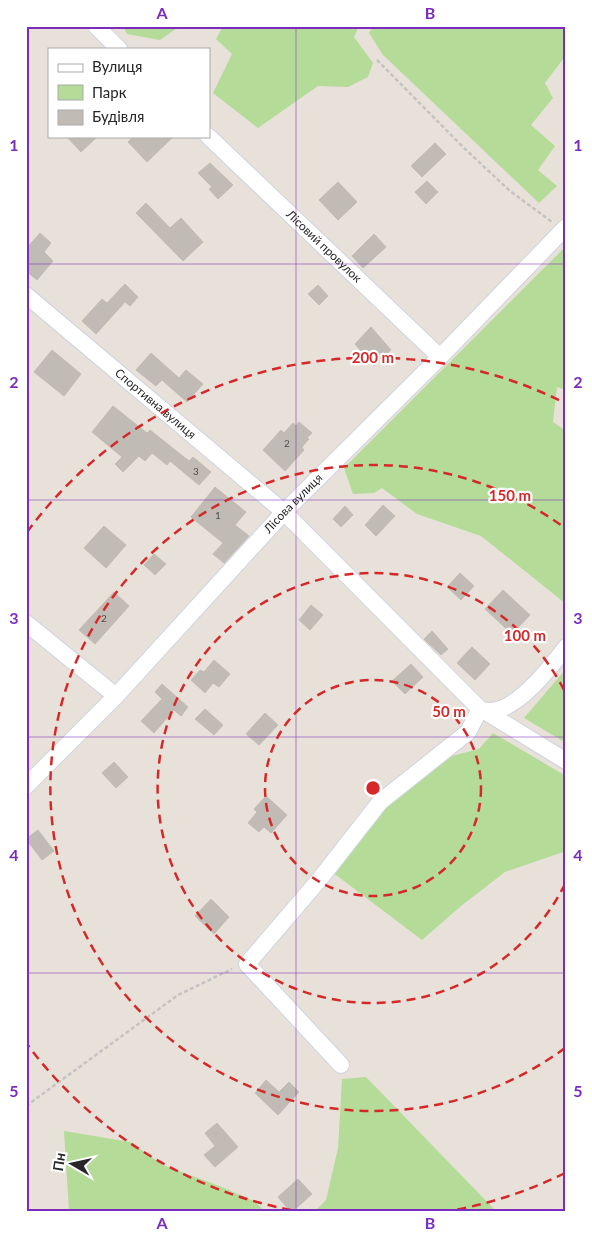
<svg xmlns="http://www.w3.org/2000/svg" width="592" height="1237" font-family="Lato,sans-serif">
<rect width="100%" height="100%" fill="#e8e1d9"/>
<!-- green -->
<g fill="#b5db99">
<polygon points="123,26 180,26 160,40 127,34"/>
<polygon points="223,26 359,26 354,37 373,63 368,77 348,87 318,86 258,128 213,93 232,54 216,39"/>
<polygon points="373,26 564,26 562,29 566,31 566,55 545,83 553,98 531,125 555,146 538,170 557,186 539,203 383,55 369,33"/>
<polygon points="566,246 566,390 557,387 553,422 566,431 566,604 481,536 417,514 382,488 374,493 353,494 344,468"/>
<polygon points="566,669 566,743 524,718"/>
<polygon points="493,733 566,776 566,851 505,872 461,906 422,940 332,872 366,820 452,756 479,749"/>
<polygon points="366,1077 493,1208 496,1211 315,1211 326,1200 338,1148 342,1079"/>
<polygon points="64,1131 130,1142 163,1165 222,1187 256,1202 264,1211 69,1211"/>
</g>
<!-- building -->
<g fill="#c1bbb6" stroke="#c3bcb3">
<polygon points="66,136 98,136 81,152"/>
<polygon points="134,136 174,136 147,162 128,142"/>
<polygon points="435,143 446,154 422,177 411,166"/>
<polygon points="210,163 233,185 218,199 209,189 212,187 198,173"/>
<polygon points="427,181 438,192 426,204 415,192"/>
<polygon points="338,182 357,202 338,220 319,200"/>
<polygon points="146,203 170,228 181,218 203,242 183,261 136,213"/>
<polygon points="40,233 51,243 44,252 53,261 37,280 26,271 26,249"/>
<polygon points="374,234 386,247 363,268 352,256"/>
<polygon points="125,284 138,297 130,306 125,302 96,334 82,321 102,299 107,303"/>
<polygon points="318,285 328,296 319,305 308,294"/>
<polygon points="371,327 391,350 374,366 355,344"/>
<polygon points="52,350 81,374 64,396 34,372"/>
<polygon points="151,353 179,378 186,370 203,384 187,402 162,380 156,386 136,370"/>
<polygon points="113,406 147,433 150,430 189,461 193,457 211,472 199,485 170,461 167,465 152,453 145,461 139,456 123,472 115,464 122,457 92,432"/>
<polygon points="299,422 312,433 307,438 309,439 302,447 304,450 285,471 263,450 281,430 284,433 293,423 296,426"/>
<polygon points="215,487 246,512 235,525 249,536 224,563 213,554 223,543 191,517"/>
<polygon points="383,505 395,516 376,536 365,525"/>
<polygon points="345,506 353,515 341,527 333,519"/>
<polygon points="104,526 126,545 106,568 84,548"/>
<polygon points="154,554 166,564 155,575 144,565"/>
<polygon points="460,573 474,586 461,600 447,587"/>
<polygon points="503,590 530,615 512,634 485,609"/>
<polygon points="114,592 129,606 95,644 79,630"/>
<polygon points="311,605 323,615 310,630 299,620"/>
<polygon points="432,631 448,649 441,655 424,639"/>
<polygon points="472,647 490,664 475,680 457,663"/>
<polygon points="214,660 230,674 219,687 213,683 205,693 191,680 200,670 204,672"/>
<polygon points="411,664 423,677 405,694 392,681"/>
<polygon points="162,684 188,707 181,716 174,710 154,733 141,721 162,699 155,692"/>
<polygon points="205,709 223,725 214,735 195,719"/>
<polygon points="265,713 278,725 259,745 246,734"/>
<polygon points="114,762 128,777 116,788 102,773"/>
<polygon points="266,796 287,815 271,833 264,827 259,832 248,823 257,812 254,809"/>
<polygon points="38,830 54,851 42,860 26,839"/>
<polygon points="211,899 229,917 214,934 195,916"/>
<polygon points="266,1080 279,1092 289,1082 299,1092 278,1115 255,1093"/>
<polygon points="217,1123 238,1147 215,1167 204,1155 215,1146 205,1133"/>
<polygon points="298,1179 312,1194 293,1211 290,1211 278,1197"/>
</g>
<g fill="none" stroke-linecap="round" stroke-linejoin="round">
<defs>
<g id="minor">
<polyline points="96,26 119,49"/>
<path id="s1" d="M208,136l232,221"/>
<path id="s2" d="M26,295l258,217 196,197c29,13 70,-41 86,-62"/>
<polyline points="26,623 116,696"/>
<polyline points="486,712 566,761"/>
<path id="s3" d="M26,786l90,-90 168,-184 156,-155 126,-130"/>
<polyline points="341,1065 247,964 319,880 380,802 468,732 480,709"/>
</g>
</defs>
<!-- minor casing -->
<use href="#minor" stroke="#cfd3df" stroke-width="18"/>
<!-- path -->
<g stroke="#c3c3c3" stroke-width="2.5" stroke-dasharray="4 2.5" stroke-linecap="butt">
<polyline points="377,60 463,147 510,191 552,222"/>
<polyline points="26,1106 178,995 232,969"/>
</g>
<!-- minor -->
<use href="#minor" stroke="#fff" stroke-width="16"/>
</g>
<!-- grid -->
<path fill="none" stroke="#7b2cbf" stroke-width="1" stroke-opacity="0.55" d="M296,26v1185M26,264h540M26,500h540M26,737h540M26,973h540"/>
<!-- distance rings -->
<g fill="none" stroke="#d62828" stroke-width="2.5" stroke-dasharray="9 6">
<circle cx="373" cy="788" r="108"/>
<path d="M565 884A215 215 0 1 1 565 692"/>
<path d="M565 1048A323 323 0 1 1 565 528"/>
<path d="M565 1173A430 430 0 0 1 455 1210M291 1210A430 430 0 0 1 27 1044M27 532A430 430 0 0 1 565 403"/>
</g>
<g text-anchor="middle" stroke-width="4.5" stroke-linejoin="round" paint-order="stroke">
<!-- number labels -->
<g font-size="10" fill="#4e4c4b">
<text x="287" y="447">2</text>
<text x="196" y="475">3</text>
<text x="218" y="519">1</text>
<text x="104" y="622">2</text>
</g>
<!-- street labels -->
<g font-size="12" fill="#272727" stroke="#fff">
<text dy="4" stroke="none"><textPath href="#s1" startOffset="160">Лісовий провулок</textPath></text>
<text dy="4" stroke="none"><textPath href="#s2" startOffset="169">Спортивна вулиця</textPath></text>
<text dy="4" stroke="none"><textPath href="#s3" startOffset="389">Лісова вулиця</textPath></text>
</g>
</g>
<circle cx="373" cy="788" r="8" fill="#d62828" stroke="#fff" stroke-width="2.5"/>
<g font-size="15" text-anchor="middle" font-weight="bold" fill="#d62828" stroke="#fff" stroke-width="4.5" stroke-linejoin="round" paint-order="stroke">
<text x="373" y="363">200 m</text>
<text x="510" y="501">150 m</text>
<text x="525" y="641">100 m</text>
<text x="449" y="717">50 m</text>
</g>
<!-- border -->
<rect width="592" height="1237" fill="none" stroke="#ffffff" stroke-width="55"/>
<!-- legend -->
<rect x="48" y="48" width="162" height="90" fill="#ffffff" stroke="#a9a9a9"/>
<rect x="58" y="64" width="25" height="8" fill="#ffffff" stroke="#a9a9a9"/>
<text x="92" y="72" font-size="15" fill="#272727">Вулиця</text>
<rect x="58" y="85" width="25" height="15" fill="#b5db99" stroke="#a9a9a9"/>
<text x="92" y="98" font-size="15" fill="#272727">Парк</text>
<rect x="58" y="110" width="25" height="15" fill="#c1bbb6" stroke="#a9a9a9"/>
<text x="92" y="122" font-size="15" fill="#272727">Будівля</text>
<!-- north arrow -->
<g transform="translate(72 1164) rotate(279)" stroke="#ffffff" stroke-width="4" paint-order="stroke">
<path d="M0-4L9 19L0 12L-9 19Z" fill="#272727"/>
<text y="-8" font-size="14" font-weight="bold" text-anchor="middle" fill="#272727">Пн</text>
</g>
<rect x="28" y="28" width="536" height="1182" fill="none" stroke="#7b2cbf" stroke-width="2"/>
<g font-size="16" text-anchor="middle" font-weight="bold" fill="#7b2cbf">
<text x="162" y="19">A</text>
<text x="430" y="19">B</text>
<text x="14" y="151">1</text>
<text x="578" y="151">1</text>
<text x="14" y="388">2</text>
<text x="578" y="388">2</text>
<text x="14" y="624">3</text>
<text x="578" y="624">3</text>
<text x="14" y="861">4</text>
<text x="578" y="861">4</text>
<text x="14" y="1097">5</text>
<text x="578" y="1097">5</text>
<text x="162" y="1229">A</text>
<text x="430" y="1229">B</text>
</g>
</svg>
